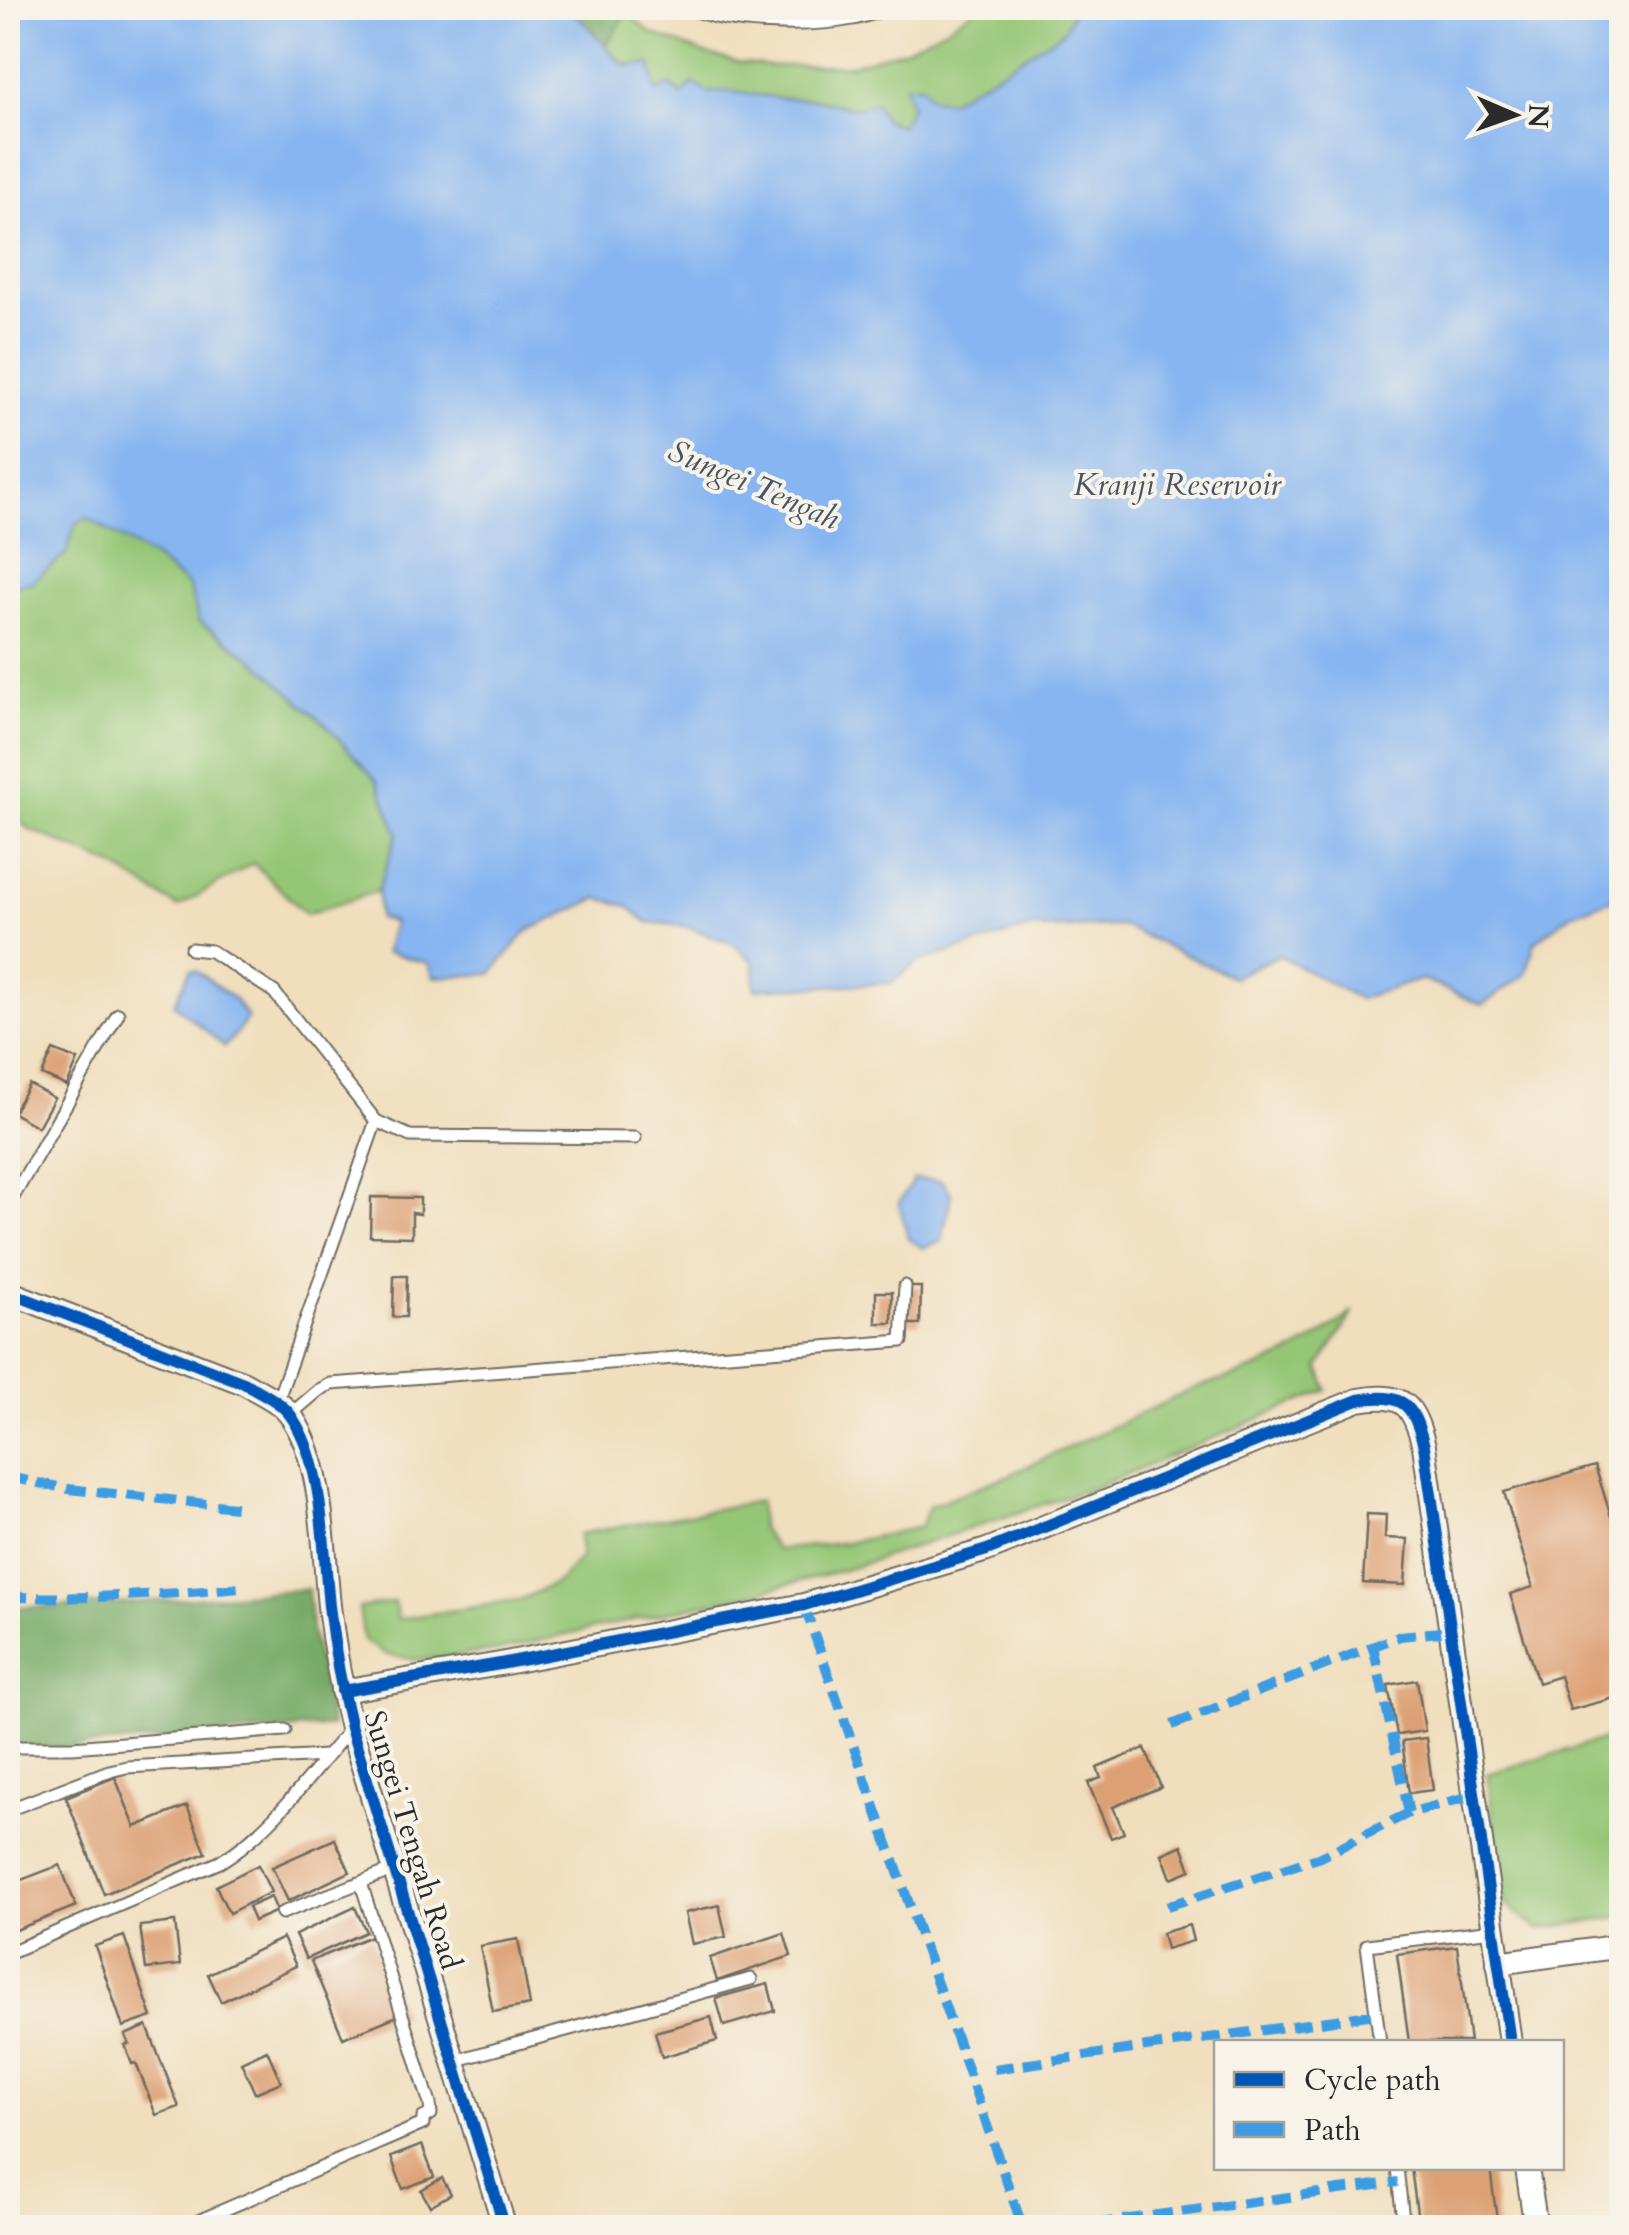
<svg xmlns="http://www.w3.org/2000/svg" width="1629" height="2235" font-family="Cardo,serif">
<rect width="100%" height="100%" fill="#f7f3e8"/>
<filter id="ink" filterUnits="userSpaceOnUse"><feTurbulence type="fractalNoise" baseFrequency=".01" numOctaves="2"/><feDisplacementMap in="SourceGraphic" scale="20" xChannelSelector="R" yChannelSelector="G"/><feConvolveMatrix kernelMatrix="1 2 1 2 8 2 1 2 1" color-interpolation-filters="sRGB"/></filter>
<filter id="wash" filterUnits="userSpaceOnUse"><feTurbulence type="fractalNoise" baseFrequency=".0048" numOctaves="4" result="noise"/><feDisplacementMap in="SourceGraphic" scale="40" xChannelSelector="R" yChannelSelector="G"/><feGaussianBlur stdDeviation="2.25" result="paint"/><feColorMatrix in="noise" values="0 0 0 0 0 0 0 0 0 0 0 0 0 0 0 0 0 1.4 0 .05"/><feComposite in="paint" operator="in"/></filter>
<g filter="url(#wash)">
<rect width="100%" height="100%" fill="#f0debd"/>
<!-- green -->
<g fill="#95c676" stroke="#607850" stroke-width="2.5">
<path d="M976,8h98l-10,23 -68,43 -48,27 -17,-3 -26,-12 6,20 -11,20 -16,-7 -10,-16 -22,5 -38,-9h-26l-64,-8 -43,4 -25,-3 -5,-28c-29,2 -26,2 -46,-18l22,-33 24,20 55,21 32,8 32,4 80,-1 52,-15 47,-24z"/>
<polygon points="88,518 154,558 189,586 199,622 254,660 327,726 377,781 398,833 378,891 306,914 253,863 178,907 114,866 29,829 8,812 8,588 32,582 76,523"/>
<path d="M1354,1311l-35,56 8,23 -226,95 -250,83 -97,25 -260,58 -76,9 -30,-5 -24,-14 -5,-33 35,-6 4,17 122,-19 40,-19 21,-25 -2,-22 180,-33 2,27 15,22 74,-8 71,-15 8,-21 78,-30 193,-90c55,-13 111,-38 154,-75z"/>
<polygon points="1621,1734 1621,1917 1538,1929 1505,1904 1487,1774"/>
</g>
<!-- forest -->
<g fill="#78ab67" stroke="#526b49" stroke-width="2.5">
<polygon points="565,8 621,8 627,13 605,46 579,17"/>
<path d="M308,1589l3,41 21,96 -260,21h-64v-140c100,0 200,-10 300,-18z"/>
</g>
<!-- water -->
<g fill="#86b5f1" stroke="#58708e" stroke-width="2.5">
<polygon points="8,8 565,8 579,17 621,63 628,66 651,64 656,91 671,86 682,95 693,83 709,93 724,91 788,99 814,99 852,108 875,103 884,119 900,126 911,106 905,85 922,85 931,98 948,101 996,74 1064,31 1074,8 1621,8 1621,896 1571,914 1535,942 1526,974 1482,1005 1422,979 1359,999 1279,955 1233,977 1123,926 1027,929 917,962 892,983 755,989 754,962 734,944 685,926 647,922 628,906 598,898 527,931 491,974 434,977 428,963 385,952 393,922 379,918 378,891 398,833 377,781 327,726 254,660 199,621 189,586 154,558 88,518 76,523 66,554 32,582 8,588"/>
<polygon points="190,970 196,970 235,1000 248,1018 225,1047 174,1004"/>
<polygon points="914,1179 942,1181 951,1194 942,1241 923,1248 908,1238 899,1203"/>
</g>
<g id="blocks">
<!-- building -->
<g fill="#dda075">
<polygon points="53,1050 78,1060 67,1086 42,1075"/>
<polygon points="29,1084 54,1098 38,1127 13,1113"/>
<polygon points="371,1197 420,1198 420,1214 412,1213 412,1237 370,1236"/>
<polygon points="394,1276 407,1276 406,1317 393,1317"/>
<polygon points="908,1287 921,1287 920,1324 907,1324"/>
<rect x="876" y="1292" width="16" height="31"/>
<polygon points="1595,1466 1622,1551 1622,1696 1570,1710 1560,1676 1538,1683 1510,1594 1533,1587 1504,1492"/>
<polygon points="1367,1514 1386,1515 1385,1538 1408,1539 1405,1585 1363,1583"/>
<polygon points="1417,1680 1425,1731 1397,1735 1388,1685"/>
<polygon points="1426,1738 1433,1790 1409,1793 1402,1741"/>
<polygon points="1145,1748 1161,1787 1113,1807 1124,1833 1111,1838 1088,1783 1101,1778 1097,1768"/>
<polygon points="115,1777 135,1827 187,1806 206,1853 104,1894 66,1797"/>
<polygon points="335,1839 350,1872 288,1901 272,1867"/>
<polygon points="1182,1845 1191,1870 1171,1878 1162,1854"/>
<polygon points="60,1865 76,1906 13,1931 8,1918 8,1885"/>
<polygon points="258,1865 271,1892 229,1913 216,1886"/>
<polygon points="271,1897 277,1911 254,1921 248,1907"/>
<polygon points="719,1905 726,1937 692,1944 685,1913"/>
<polygon points="355,1907 366,1932 306,1959 295,1935"/>
<polygon points="175,1922 180,1965 146,1969 140,1926"/>
<polygon points="1189,1925 1193,1941 1166,1949 1162,1933"/>
<polygon points="784,1933 791,1956 717,1981 710,1958"/>
<polygon points="124,1936 152,2017 123,2027 95,1946"/>
<polygon points="371,1936 402,2014 343,2038 311,1961"/>
<polygon points="283,1938 296,1966 221,2002 208,1974"/>
<polygon points="518,1939 530,2005 493,2012 480,1946"/>
<polygon points="1457,1946 1470,2042 1409,2042 1397,1954"/>
<polygon points="768,1984 775,2011 724,2026 716,1998"/>
<polygon points="711,2017 717,2041 662,2057 655,2032"/>
<polygon points="147,2026 179,2107 156,2115 136,2063 132,2064 125,2045 129,2044 125,2035"/>
<polygon points="267,2050 281,2082 255,2093 241,2062"/>
<polygon points="422,2145 434,2177 403,2189 391,2157"/>
<polygon points="1411,2168 1490,2168 1498,2228 1419,2228"/>
<polygon points="442,2178 451,2194 430,2206 421,2190"/>
</g>
</g>
</g>
<g filter="url(#ink)">
<use href="#blocks" fill-opacity="0" stroke="#706a5e" stroke-width="2.5"/>
<g fill="none" stroke-linecap="round" stroke-linejoin="round">
<defs>
<g id="service">
<path d="M690,8c38,19 120,19 163,11 12,-2 25,-8 37,-11"/>
<polyline points="191,949 211,951 274,992 376,1121 410,1136 635,1138"/>
<polyline points="8,1206 118,1014"/>
<polyline points="277,1402 376,1121"/>
<polyline points="291,1414 319,1390 331,1384 902,1341 905,1286"/>
<polyline points="8,1747 72,1747 285,1730"/>
<polyline points="8,1810 109,1771 127,1767 326,1756"/>
<polyline points="282,1913 395,1869"/>
<path d="M8,1953l212,-91c54,-33 90,-88 131,-134"/>
<polyline points="1380,2042 1367,1945 1493,1930"/>
<polyline points="454,2061 751,1979"/>
<polyline points="1397,2168 1404,2228"/>
<polyline points="182,2228 423,2124 423,2118 431,2114 430,2104 361,1883"/>
</g>
<g id="minor">
<path d="M8,1292l236,91c17,10 38,18 49,36 31,47 30,131 36,187 5,41 12,82 22,122l154,500"/>
<path d="M342,1691l158,-27 304,-59 183,-55 371,-150c46,-8 55,4 66,46l86,596"/>
<polyline points="1498,1963 1622,1946"/>
<polyline points="1527,2168 1536,2228"/>
</g>
</defs>
<!-- service casing -->
<use href="#service" stroke="#706a5e" stroke-width="15"/>
<!-- minor casing -->
<use href="#minor" stroke="#706a5e" stroke-width="26"/>
<!-- service -->
<use href="#service" stroke="#fff" stroke-width="11"/>
<!-- minor -->
<use href="#minor" stroke="#fff" stroke-width="22"/>
<!-- quiet -->
<g stroke="#3d9ce1" stroke-width="10" stroke-dasharray="20 10" stroke-linecap="butt">
<polyline points="8,1477 69,1489 244,1508"/>
<path d="M8,1597c77,2 154,-2 232,-9"/>
<polyline points="804,1605 1023,2228"/>
<polyline points="1373,1646 1409,1813"/>
<polyline points="1172,1725 1400,1636 1449,1631"/>
<polyline points="1167,1906 1318,1858 1409,1813 1474,1795"/>
<polyline points="994,2069 1376,2014"/>
<polyline points="1063,2228 1398,2182"/>
</g>
<defs>
<g id="cycleway">
<path d="M8,1292l236,91c17,10 38,18 49,36 31,47 30,131 36,187 5,41 12,82 22,122l154,500"/>
<path d="M342,1691l158,-27 304,-59 183,-55 371,-150c46,-8 55,4 66,46l86,596"/>
</g>
</defs>
<!-- cycleway casing -->
<use href="#cycleway" stroke="#f7f3e8" stroke-width="19"/>
<!-- cycleway -->
<use href="#cycleway" stroke="#0057b8" stroke-width="12"/>
</g>
</g>
<g text-anchor="middle" stroke-width="8" stroke-linejoin="round" paint-order="stroke">
<!-- street labels -->
<g font-size="30" fill="#2b2b2b" stroke="#f7f3e8">
<text transform="translate(413 1840) rotate(73)" y="10">Sungei Tengah Road</text>
</g>
<!-- water labels -->
<g font-size="32" font-style="italic" fill="#465466" stroke="#f7f3e8">
<text transform="translate(754 484) rotate(23)" y="11">Sungei Tengah</text>
<text x="1177" y="495">Kranji Reservoir</text>
</g>
</g>
<!-- margin -->
<rect width="1629" height="2235" fill="none" stroke="#f7f3e8" stroke-width="40"/>
<!-- legend -->
<rect x="1214" y="2040" width="350" height="130" fill="#f7f3e8" stroke="#a5a39c" stroke-width="2.5"/>
<rect x="1234" y="2072" width="50" height="15" fill="#0057b8" stroke="#a5a39c" stroke-width="2.5"/>
<text x="1304" y="2090" font-size="30" fill="#2b2b2b">Cycle path</text>
<rect x="1234" y="2122" width="50" height="15" fill="#3d9ce1" stroke="#a5a39c" stroke-width="2.5"/>
<text x="1304" y="2140" font-size="30" fill="#2b2b2b">Path</text>
<!-- north arrow -->
<g transform="translate(1514 115) rotate(92)" stroke="#f7f3e8" stroke-width="8" paint-order="stroke">
<path d="M0-8L18 38L0 25L-18 38Z" fill="#2b2b2b"/>
<text y="-15" font-size="28" font-weight="bold" text-anchor="middle" fill="#2b2b2b">N</text>
</g>
</svg>
